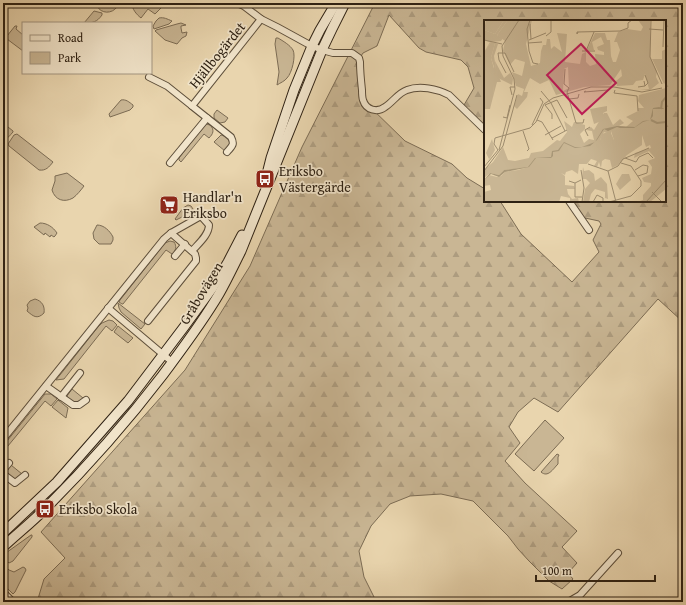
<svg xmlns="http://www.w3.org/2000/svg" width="686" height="605" font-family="'Gentium Book Plus',serif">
<defs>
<pattern id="forest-firs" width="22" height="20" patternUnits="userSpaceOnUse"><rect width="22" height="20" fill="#c9b694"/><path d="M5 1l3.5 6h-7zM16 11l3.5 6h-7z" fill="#ad9c7f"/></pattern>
</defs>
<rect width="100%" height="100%" fill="#e9d5ae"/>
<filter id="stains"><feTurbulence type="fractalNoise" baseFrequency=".005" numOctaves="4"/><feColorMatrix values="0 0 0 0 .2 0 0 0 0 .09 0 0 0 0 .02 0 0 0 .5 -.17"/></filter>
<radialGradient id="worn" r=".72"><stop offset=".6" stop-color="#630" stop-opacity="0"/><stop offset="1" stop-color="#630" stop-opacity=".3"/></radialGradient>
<!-- green -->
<g fill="#c9b694" stroke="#7c6c54">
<path d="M99,3h5l3,3 4,-3h5l1,4c-5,7 -16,7 -20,-1z"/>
<path d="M132,3h6l9,3h12l2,2 -6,6 -7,-5 -7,9c-5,-4 -9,-9 -9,-15z"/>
<path d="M94,11l8,2v2c-5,7 -9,8 -18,8z"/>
<path d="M159,18c5,-1 8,1 13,3l-3,3 -15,5 -1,-3 3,-5z"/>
<polygon points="181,23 186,25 181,26 181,28 182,33 187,32 186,36 182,38 177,44 165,40 155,31 156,30 177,24"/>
<polygon points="15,26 17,26 16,29 23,35 23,51 7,39 7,36"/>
<path d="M276,38h2c5,3 12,7 15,12 3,6 -1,23 -6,28 -2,3 -7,5 -10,7l2,-13 -4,-28z"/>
<path d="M121,100c5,-1 8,2 12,5v2l-3,3 -20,7 -1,-3z"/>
<polygon points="217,110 228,118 225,122 220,123 214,118 214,114"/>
<path d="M3,123l10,8v1c-3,3 -5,7 -10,8z"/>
<path d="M206,124l4,1c5,5 3,9 -1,13l-5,-4 -23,28 -2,-2v-2l24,-31z"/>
<path d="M17,134l36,28c-4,5 -7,9 -14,8l-30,-24 -1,-2 6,-9z"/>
<path d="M221,135c5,1 9,5 9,10l-5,6 -11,-9z"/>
<path d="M67,173l17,13c-3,4 -7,9 -11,12 -9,5 -18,2 -21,-8l3,-9v-5z"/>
<polygon points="188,205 191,206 193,209 192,212 176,220 175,219 183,208"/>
<path d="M40,223c7,0 13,4 17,10l-2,3 -1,1 -3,-2 -1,2 -5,-4 -1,2 -10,-8z"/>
<path d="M97,225c7,0 13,6 16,12v3l-2,4h-12l-5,-5 -1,-6z"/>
<path d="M170,241l4,1c3,4 2,9 -2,12l-6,-4 -43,54h-1l-3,-2 1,-2 45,-57z"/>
<path d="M35,299c7,2 10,7 9,14 -7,7 -11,3 -17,-2l1,-3 -1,-3 3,-4z"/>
<polygon points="118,303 145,324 141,329 121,312 119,308"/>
<polygon points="109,320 113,321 117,325 112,331 106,326 64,379 56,380 98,327 102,323"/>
<polygon points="118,326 133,338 128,343 114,332"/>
<polygon points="72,389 83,398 80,401 74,402 68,399 67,396"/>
<polygon points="45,394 51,394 57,399 51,406 45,401 3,452 3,446"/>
<polygon points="58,400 68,408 66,418 52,407"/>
<polygon points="127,408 130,410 84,463 34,514 33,513 37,508 95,446"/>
<polygon points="545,420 564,438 534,471 515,454"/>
<path d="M557,454l2,1 -1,2v7c-5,5 -10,14 -17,8z"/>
<polygon points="11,465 22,474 17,479 12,478 7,473 8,468"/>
<polygon points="31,535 32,535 32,537 13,561 9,563 3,558 3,555"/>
<polygon points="3,564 9,570 14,572 23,567 25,568 26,570 15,592 13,594 3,584"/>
</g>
<!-- forest -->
<path fill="url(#forest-firs)" stroke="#7c6c54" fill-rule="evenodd" d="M375,3h308v319l-25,-23 -100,113 -24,-14 -16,14 -9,15 11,16 -15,18 20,22 52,48 -15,16 15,16 -9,10 5,6 -11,10 -13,-8 -20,-20 -11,-12 -10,-13 -35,-35 -32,-7 -31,2 -20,8 -19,22 -12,25 5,26 12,24 2,1h-341l7,-23 21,-21 -24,-26 144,-162 65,-104 52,-119zM389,15l30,33 7,4 35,8 7,7 6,21 -10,17 21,22v-106h180v180h-93l9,13 4,4 14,3 2,3 -8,16 6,12 -27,30 -51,-48 -21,-33h-15v-12l-18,-11 -15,-14 -47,-23 -38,-37 -11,-40 7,-11 14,-7z"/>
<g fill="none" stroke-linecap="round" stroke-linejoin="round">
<defs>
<g id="minor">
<path d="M237,3l7,3 17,13 16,8 31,17 14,6 11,3h19l7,5 1,4c0,10 1,19 2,28 0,3 0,7 1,10 3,10 14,13 22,7 8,-5 13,-14 22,-17 13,-5 30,-1 42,5l36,35"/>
<polyline points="149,77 167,86 192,106"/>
<path d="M227,152c5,-6 8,-7 4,-15l-39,-31 69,-87"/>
<polyline points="170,163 207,118"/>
<polyline points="569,201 589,230"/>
<polyline points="175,256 185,244"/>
<polyline points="108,308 172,362"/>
<polyline points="148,321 196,261 196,258 195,254 171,233"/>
<polyline points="46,386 73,405 79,405 86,400"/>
<polyline points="61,397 80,373"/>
<path d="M3,439l161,-200 7,-6 30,-17 8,9c0,10 -11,19 -17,26"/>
<polyline points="3,470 9,463"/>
<polyline points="3,474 15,483 25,475"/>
<polyline points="3,592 13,602"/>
<polyline points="568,602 580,595 618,553"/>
</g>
<g id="secondary">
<polyline points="266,178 271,158 294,90 312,46 320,30 336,3"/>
<polyline points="3,533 57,482 128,401 184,327 213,287 228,262 242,235"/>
<path d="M3,547c14,-13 29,-25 43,-39 41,-41 80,-85 116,-132 20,-27 40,-53 57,-82 8,-14 15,-29 22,-43l81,-201 10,-21 13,-26"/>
</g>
</defs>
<!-- minor casing -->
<use href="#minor" stroke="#5d4e3a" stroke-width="8"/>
<!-- secondary casing -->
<use href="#secondary" stroke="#2e2113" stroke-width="11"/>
<!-- minor -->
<use href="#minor" stroke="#f1e4ca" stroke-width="6"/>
<!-- secondary -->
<use href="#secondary" stroke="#f1e4ca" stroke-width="9"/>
</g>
<!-- icons -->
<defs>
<symbol id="bus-square" viewBox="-11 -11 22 22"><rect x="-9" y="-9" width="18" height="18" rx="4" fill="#8f2418" stroke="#f1e4ca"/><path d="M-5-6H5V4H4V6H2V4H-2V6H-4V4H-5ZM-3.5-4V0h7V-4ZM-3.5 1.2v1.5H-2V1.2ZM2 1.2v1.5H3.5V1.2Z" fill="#fff"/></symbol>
<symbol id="supermarket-square" viewBox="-11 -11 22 22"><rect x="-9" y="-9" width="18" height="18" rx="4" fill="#8f2418" stroke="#f1e4ca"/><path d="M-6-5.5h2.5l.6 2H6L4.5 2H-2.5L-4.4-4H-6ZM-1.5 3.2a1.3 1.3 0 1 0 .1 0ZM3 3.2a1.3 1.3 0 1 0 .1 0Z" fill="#fff"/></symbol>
</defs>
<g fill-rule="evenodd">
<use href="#bus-square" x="254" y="168" width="22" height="22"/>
<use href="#supermarket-square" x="158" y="194" width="22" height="22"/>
<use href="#bus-square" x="34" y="498" width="22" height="22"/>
</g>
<g text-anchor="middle" stroke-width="3.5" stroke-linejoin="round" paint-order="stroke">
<!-- street labels -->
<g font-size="14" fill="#2e2113" stroke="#f1e4ca">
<text transform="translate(217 55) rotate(-51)" y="5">Hjällbogärdet</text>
<text transform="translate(201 293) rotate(-59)" y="5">Gråbovägen</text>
</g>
<!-- poi labels -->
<g font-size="14" fill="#2e2113" stroke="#f1e4ca" text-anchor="start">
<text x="279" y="176">Eriksbo<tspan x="279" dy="16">Västergärde</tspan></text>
<text x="183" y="202">Handlar'n<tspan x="183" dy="16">Eriksbo</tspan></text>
<text x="59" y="514">Eriksbo Skola</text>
</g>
</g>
<!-- overview -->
<g transform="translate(484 20)">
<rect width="182" height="182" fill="#e9d5ae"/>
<path d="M20,0h4l-11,15 6,3 -2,3 -10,1 -7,10 6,-10 -6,-2v-10l11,4zM11,23l3,1 -4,12 2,13 5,13h-4l-4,15 1,-30 -3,-9zM126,111l4,9h-14l2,-6z" fill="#c9b694"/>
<path d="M2,0h18l-9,14 -11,-4zM24,0h24l-6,24 5,22 9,-3 1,-12 2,-6h3l1,-6h3l1,10 3,-3 8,6 -5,-19 10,1 -2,28 15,2 2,-10 4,-2v10l4,4 6,-2 -1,-10 9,1v-3l-6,-2 -1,-3 7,-3 -3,-7 -9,5 2,8h-7l8,-17h10l2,7h3l1,16 2,6h3l4,-12 -3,-8h-3l4,-10 9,-3 14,2 2,-4 -5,-7h12v37l7,14 -1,6 3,6 -9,7h-10l9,-1 -4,-15 -2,6 -7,1 -3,4 -16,1 -1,-5 6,-5 -1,-7 -11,16 -26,2 -28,8 -7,-15 -9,4 -10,-6 -6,14h4l-1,5 -10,12 -3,-3 4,-12 4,2 2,-7 -8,-3 -4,-14 10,4 3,-14 -10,-3 -5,6 -7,-14 2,-10 -8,-6zM84,47l1,21 -6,3 1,-22zM7,22l4,1 -4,15 4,14 -2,25 -3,12h-6v-57zM182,29v33l-2,2 -12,-25h10v-8zM11,41l9,17 6,-5 -4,-8 7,14 -1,6 -16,-8zM182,68v20h-8l8,1v80l-16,13h-13l6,-2v-5l8,-9v-3l-7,-1 -2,-4 9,-4 1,-7 -4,-6 7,-3 -6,-7 -15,7 1,-5 16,-5 -1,-3 -4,2 -4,-12v10l-15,10 -9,10 -6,3 -2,-8 -5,-1 -3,2 -1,7 -2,-6 -2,5 -3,-1 3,-5 -6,-2 -4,5h-8l-1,10 -6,-4 -6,2 -1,3 -4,-2 4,3v9l9,1 1,3h-8l1,5 4,5 6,-1 1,4h-9v-4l-9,-2 -2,6h-75v-10l7,-2 -1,-5 -6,1v-6l5,-5 8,2 4,-1 4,-4 13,-2 7,-2 -21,2 -5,5 -9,-2 -6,5v-8l9,-8 10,-15 5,13 7,1 14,-3 2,-5 12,-2 14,-11 3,1 7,-9 -3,-11 8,6 2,-5 11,3v4l-5,5 4,9 5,-4 5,1 -2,-9 -6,-1 5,-3 3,3 10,-17h3l6,12 7,-6 4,4 -5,3 7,1 7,-6 -7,-4 12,-6v-3h6l-6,-7 1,-6zM127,111l3,9h-14l4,-8 7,2zM8,119l3,11 -4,7 -7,8 5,-6 -3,-6zM99,147l1,4 5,-1 5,4 1,7 6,-4 6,7 1,15 -3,-1v-6l-10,-3 -4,5 -2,8h-6l2,-13 5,-6 -4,-4h-4zM138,154h7l2,6 -11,10 -4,-6z" fill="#c9b694" fill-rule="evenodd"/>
<path d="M123,86v5l-4,2 3,6 -12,5 -4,-15z" fill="#c9b694"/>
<path d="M169,88l6,-1 7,2h-13v7l-3,4 -7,2 -9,6h-14l-3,-1 -9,4 -4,-2 -7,11 -7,6 -15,2 -11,-5 -5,8 -6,1v4l-2,2h-15l-7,9 -24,5 -6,5 -8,-3 -7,6 6,-7 9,2 5,-5 24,-3 7,-9 16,-1 1,-6 6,-1 6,-8 11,5h7l13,-5 8,-13 14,-3 18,1 8,-6 7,-1z" fill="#a99879"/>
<path fill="none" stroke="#a99879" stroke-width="2" d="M177,89l1,-7 4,-5M167,100l6,3 9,-1"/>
<path fill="none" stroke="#9e8d70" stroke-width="1" d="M46,0l-3,9 2,22 4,12 5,1M167,0l-1,37 12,27M46,4l1,15M165,9l14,1M94,12l-1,2v-2l43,-1 8,-3v-5l4,-3M62,16l5,-4v-12M0,20l18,4M45,20l17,-7M44,23l14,-1M179,27l1,-27M98,31h13M102,31l8,-19M81,49l-1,15 5,4 -2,4 9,31h7l1,-4M22,53l-7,-13 -1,-7h7l9,19M161,66l3,-3 -3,-8M154,67l7,-1 -1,-5M131,70l-1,3 23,3 1,15M57,71l10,12 14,28M102,71l-2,1 24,-2M28,75l-2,-8h5M85,79l9,-1 1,-4M19,97l4,1 3,-13M68,99v-5l-7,-9 12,-5 10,18M53,100l5,2 11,18M48,105l11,-23 -3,-4M39,111l6,18 -2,2M61,115l16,-9M104,116l-3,-6 5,-3M68,118l15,-8M15,130l16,-61 -1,-10 -11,-23 -1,-10 17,-26M141,138l11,4 3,-5 9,-4 5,5M104,144l20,7M0,147l14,-17 -4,-6 1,-6 35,-10 6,-6 8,-18 9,-6 38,-11h23l28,5 20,-4M97,150l3,18 -2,14M151,150l8,-5 5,1 -1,7 -9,3M0,151l19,-25 14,-51M124,151l10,-5 5,-7 26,-11M124,151l8,31M85,161l6,2 6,-3M91,163v14h7M168,172l10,10M109,182l4,-7 6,3v4M125,182l22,-6 10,-10v-5l-10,-15 -10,-3M162,182l20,-22"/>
<path fill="#c2185b" fill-opacity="0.15" stroke="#c2185b" stroke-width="2" d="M97,24l35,39 -34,31 -35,-39z"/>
<rect width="182" height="182" fill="none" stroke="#2e2113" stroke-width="2"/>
</g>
<!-- margin -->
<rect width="686" height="605" fill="none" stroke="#e9d5ae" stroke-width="16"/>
<rect x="4" y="4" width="678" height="597" fill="none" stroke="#2e2113" stroke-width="2"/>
<rect x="8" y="8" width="670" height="589" fill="none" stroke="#2e2113"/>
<!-- legend -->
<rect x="22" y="22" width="130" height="52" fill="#f1e4ca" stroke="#a39681"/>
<rect x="30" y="35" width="20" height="6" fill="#f1e4ca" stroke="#a39681"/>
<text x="58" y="42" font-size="12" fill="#2e2113">Road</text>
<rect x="30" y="52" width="20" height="12" fill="#c9b694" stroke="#a39681"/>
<text x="58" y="62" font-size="12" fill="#2e2113">Park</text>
<!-- scale -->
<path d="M536 575v6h119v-6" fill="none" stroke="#2e2113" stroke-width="2"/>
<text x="542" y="575" font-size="12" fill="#2e2113" stroke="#f1e4ca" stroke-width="3" paint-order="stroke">100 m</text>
<rect width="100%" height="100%" filter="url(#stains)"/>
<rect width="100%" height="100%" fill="url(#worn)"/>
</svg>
